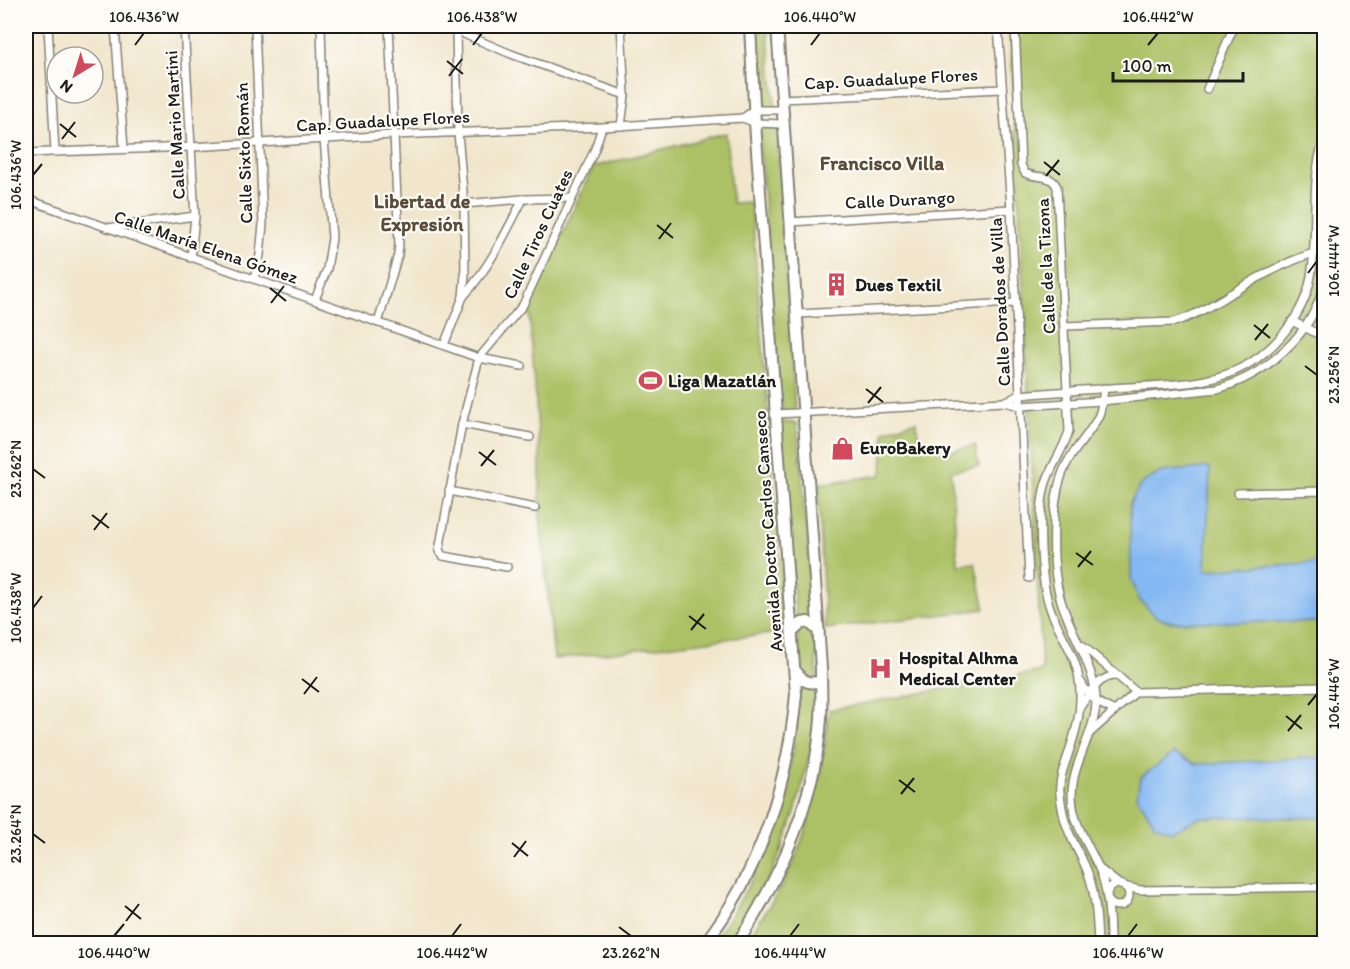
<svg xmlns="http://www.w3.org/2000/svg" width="1350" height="969" font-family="Itim,sans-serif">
<rect width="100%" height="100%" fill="#fdfcf7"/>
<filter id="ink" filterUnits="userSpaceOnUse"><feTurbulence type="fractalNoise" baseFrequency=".0167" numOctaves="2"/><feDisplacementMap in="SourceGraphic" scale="12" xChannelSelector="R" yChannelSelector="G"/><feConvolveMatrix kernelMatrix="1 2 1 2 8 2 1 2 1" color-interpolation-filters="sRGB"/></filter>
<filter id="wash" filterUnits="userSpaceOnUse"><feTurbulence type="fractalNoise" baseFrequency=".008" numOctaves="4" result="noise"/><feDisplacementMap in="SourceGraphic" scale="24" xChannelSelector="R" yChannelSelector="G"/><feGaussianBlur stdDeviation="1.35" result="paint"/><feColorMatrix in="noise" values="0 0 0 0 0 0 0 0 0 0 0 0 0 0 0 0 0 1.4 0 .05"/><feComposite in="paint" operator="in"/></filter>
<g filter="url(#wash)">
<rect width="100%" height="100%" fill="#f1e6cc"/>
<!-- green -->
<g fill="#acc165" stroke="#646e40" stroke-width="1.5">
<polygon points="750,26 767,26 776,109 758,108"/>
<path d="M1010,26h314v917l-580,1c18,-27 37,-54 50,-83 20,-49 29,-100 35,-151l213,-39z"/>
<polygon points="758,125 777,130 795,411 786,412 782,407 779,389"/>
<polygon points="726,133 732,203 751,202 786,632 554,659 540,517 540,460 529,307 593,167"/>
<polygon points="916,421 919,441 938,444 943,453 975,445 979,466 951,471 958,564 975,563 985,609 825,629 818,484 882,475 884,431"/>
<path d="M779,422l18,1c5,49 9,99 13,149 5,54 10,108 4,163 -1,12 -5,24 -8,35 -14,63 -38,121 -76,173l-20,1c62,-77 89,-180 90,-277z"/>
</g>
<!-- water -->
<g fill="#84b8f2" stroke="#506a87" stroke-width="1.5">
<polygon points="1210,467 1206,570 1324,562 1324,622 1171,622 1156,617 1139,599 1131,579 1130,503 1141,484 1161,472"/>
<polygon points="1174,753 1196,764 1324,757 1324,818 1200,817 1172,831 1155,825 1137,796 1140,778"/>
</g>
</g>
<g filter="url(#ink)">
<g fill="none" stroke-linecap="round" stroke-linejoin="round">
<defs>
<g id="minor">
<polyline points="48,26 55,152"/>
<polyline points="115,26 124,149"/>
<polyline points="184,26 195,216 191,258"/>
<polyline points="445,26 511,54 625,95"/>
<polyline points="621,26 625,95 621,126"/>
<polyline points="998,26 1011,209 1029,578"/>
<path d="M1015,26l6,139 4,8c11,6 26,0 32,14l12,244c-6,21 -21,38 -25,59 -6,29 -4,90 6,118 11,31 30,49 30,85 1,22 -5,41 -12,62 -3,10 -8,20 -8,31 -1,7 1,15 2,22 4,27 19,44 27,68 7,21 8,45 9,68"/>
<polyline points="1207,89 1234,26"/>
<polyline points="782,99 1002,89"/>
<polyline points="743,118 754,110 782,110"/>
<polyline points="26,153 191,147 393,135 602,127 743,118 755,123 783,124"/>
<polyline points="26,199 479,358 522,366"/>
<polyline points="464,204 523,199 571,198"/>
<polyline points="790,222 1011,209"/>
<polyline points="108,228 195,216"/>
<polyline points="254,279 260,255 263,224 255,26"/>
<path d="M463,297c26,-29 43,-64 60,-98"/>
<polyline points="315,300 327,269 332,238 324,139 321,26"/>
<polyline points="798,314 1015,303"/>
<polyline points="1292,321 1324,337"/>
<polyline points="378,323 398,255 399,244 389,26"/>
<path d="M1065,326l109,-4c21,-6 39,-18 58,-29 28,-17 60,-35 92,-43"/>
<polyline points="444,345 463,297 465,275 464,204 458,132 456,31"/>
<path d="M1104,388c-1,9 -2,19 -5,27 -8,18 -24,32 -33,50 -8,16 -11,35 -12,53 -1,28 -1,59 8,86 10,29 27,55 33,85 7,37 -23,69 -23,106 0,31 20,53 30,81 7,21 8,45 8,68"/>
<path d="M1004,402l16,-7c36,-3 73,-6 109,-8 36,-2 75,-2 108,-17 36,-16 68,-56 74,-94 8,-46 -2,-92 13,-137"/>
<path d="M776,414l228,-12 16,4 82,-5 115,-12c48,-13 97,-55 107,-106"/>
<polyline points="462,424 530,437"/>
<polyline points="449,491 535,508"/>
<polyline points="1238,493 1324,491"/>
<polyline points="507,567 443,556 439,551 462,424 479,358 523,305 595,149 602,127"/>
<polyline points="1082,645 1136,692"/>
<path d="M1081,682c8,16 18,22 34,29"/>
<polyline points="1136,692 1324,687"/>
<path d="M1081,706c9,-14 20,-32 38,-30"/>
<polyline points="1090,733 1136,692"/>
<polyline points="1101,870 1120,885"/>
<circle cx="1118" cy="895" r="11"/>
<polyline points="1123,886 1140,890 1324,887"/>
</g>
<g id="secondary">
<polyline points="792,632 802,623 808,622 819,631"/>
<path d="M795,670c8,11 12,15 26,11"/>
<path d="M704,944c56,-71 84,-161 92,-250l-41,-571 -5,-97"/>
<path d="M737,944c44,-68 78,-143 84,-225 1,-17 0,-34 0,-51l-44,-642"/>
</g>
</defs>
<!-- minor casing -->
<use href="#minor" stroke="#868174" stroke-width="10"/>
<!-- secondary casing -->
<use href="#secondary" stroke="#868174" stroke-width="14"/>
<!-- minor -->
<use href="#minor" stroke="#fff" stroke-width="7"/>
<!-- secondary -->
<use href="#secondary" stroke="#fff" stroke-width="10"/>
</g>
</g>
<!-- ticks -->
<path fill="none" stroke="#1c1c1c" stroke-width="2" d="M135,45l9,-12M473,45l9,-12M811,45l9,-12M1148,45l10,-12M447,61l16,13M449,76l13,-17M60,124l16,13M62,139l13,-17M1044,162l16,13M33,175l9,-11M1046,176l13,-16M657,225l16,13M659,239l12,-16M1308,273l9,-12M270,288l16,13M271,303l13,-17M1254,325l16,13M1255,340l13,-16M1305,366l12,9M866,389l17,13M868,403l13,-16M479,452l17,13M481,466l13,-16M33,469l12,9M92,515l17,13M94,530l13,-17M1076,553l17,12M1078,567l13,-16M33,608l9,-12M689,616l17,13M691,630l13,-16M302,679l17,13M304,694l13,-17M1308,705l9,-11M1286,716l16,13M1288,731l13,-16M899,780l16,12M901,794l13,-16M33,834l12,9M512,843l16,13M514,857l12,-16M125,906l16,13M126,921l13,-17M619,927l12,9M114,936l10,-12M452,936l9,-12M790,936l9,-12M1128,936l9,-12"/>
<!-- icons -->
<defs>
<symbol id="building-bare" viewBox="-9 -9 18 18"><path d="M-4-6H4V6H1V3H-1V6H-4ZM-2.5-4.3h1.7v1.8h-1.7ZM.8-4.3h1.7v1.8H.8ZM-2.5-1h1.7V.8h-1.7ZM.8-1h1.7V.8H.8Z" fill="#d1495b" stroke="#fdfcf7" stroke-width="2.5" paint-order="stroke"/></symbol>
<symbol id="stadium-bare" viewBox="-9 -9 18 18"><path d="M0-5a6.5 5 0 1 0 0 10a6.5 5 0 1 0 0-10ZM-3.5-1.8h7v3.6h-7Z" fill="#d1495b" stroke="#fdfcf7" stroke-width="2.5" paint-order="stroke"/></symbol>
<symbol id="shop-bare" viewBox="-9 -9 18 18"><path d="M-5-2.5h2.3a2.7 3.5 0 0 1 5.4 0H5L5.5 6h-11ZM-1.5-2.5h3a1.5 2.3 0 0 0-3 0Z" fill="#d1495b" stroke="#fdfcf7" stroke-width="2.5" paint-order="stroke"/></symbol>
<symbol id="hospital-bare" viewBox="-9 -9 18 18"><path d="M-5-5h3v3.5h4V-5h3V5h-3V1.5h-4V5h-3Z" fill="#d1495b" stroke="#fdfcf7" stroke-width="2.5" paint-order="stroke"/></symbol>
</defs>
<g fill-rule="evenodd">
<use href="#building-bare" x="820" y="268" width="33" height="33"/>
<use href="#stadium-bare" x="634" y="364" width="33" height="33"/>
<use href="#shop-bare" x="826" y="432" width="33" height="33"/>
<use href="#hospital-bare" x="864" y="652" width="33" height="33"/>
</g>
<g text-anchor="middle" stroke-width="4.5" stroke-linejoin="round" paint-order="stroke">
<!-- street labels -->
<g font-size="18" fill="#1c1c1c" stroke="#fdfcf7">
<text transform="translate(891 79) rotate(-3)" y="6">Cap. Guadalupe Flores</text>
<text transform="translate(383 121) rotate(-3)" y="6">Cap. Guadalupe Flores</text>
<text transform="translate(175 125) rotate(-93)" y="6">Calle Mario Martini</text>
<text transform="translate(244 153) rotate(-92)" y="6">Calle Sixto Román</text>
<text transform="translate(900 200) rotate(-3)" y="6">Calle Durango</text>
<text transform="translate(538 234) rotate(-65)" y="6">Calle Tiros Cuates</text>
<text transform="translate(206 247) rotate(19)" y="6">Calle María Elena Gómez</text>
<text transform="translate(1046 266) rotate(-93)" y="6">Calle de la Tizona</text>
<text transform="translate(1000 302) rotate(-93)" y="6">Calle Dorados de Villa</text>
<text transform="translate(768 531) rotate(-94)" y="6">Avenida Doctor Carlos Canseco</text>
</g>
<!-- poi labels -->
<g font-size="18" font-weight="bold" fill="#1c1c1c" stroke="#fdfcf7" text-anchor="start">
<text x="855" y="291">Dues Textil</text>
<text x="668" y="387">Liga Mazatlán</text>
<text x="860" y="454">EuroBakery</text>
<text x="899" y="664">Hospital Alhma<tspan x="899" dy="21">Medical Center</tspan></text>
</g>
<!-- neighbourhood labels -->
<g font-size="20" font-weight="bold" fill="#5b4b39" stroke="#fdfcf7">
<text x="882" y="170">Francisco Villa</text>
<text x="422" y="208">Libertad de<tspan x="422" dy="23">Expresión</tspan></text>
</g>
</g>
<!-- margin -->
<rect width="1350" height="969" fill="none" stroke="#fdfcf7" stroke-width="66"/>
<!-- north arrow -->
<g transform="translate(75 75) rotate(218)"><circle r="28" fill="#fdfcf7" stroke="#a3a29f" stroke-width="1.5"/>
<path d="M0-4.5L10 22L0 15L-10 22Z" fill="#d1495b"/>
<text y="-9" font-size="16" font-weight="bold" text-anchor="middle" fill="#1c1c1c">N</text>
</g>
<!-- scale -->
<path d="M1113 72v9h130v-9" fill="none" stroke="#1c1c1c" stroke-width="3"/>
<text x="1122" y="72" font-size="18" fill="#1c1c1c" stroke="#fdfcf7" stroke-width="4.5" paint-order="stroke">100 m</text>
<rect x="33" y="33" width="1284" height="903" fill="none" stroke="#1c1c1c" stroke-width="2"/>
<g font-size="15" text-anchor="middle" fill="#1c1c1c">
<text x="144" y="22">106.436°W</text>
<text x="482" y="22">106.438°W</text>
<text x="820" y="22">106.440°W</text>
<text x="1158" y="22">106.442°W</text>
<text transform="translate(16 175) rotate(-90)" y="5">106.436°W</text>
<text transform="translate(1334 261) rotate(-90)" y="5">106.444°W</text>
<text transform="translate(1334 375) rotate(-90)" y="5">23.256°N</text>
<text transform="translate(16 469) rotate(-90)" y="5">23.262°N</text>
<text transform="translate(16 608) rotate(-90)" y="5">106.438°W</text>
<text transform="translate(1334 694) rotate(-90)" y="5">106.446°W</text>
<text transform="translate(16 834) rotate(-90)" y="5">23.264°N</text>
<text x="114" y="958">106.440°W</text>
<text x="452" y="958">106.442°W</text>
<text x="631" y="958">23.262°N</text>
<text x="790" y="958">106.444°W</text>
<text x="1128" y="958">106.446°W</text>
</g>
</svg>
